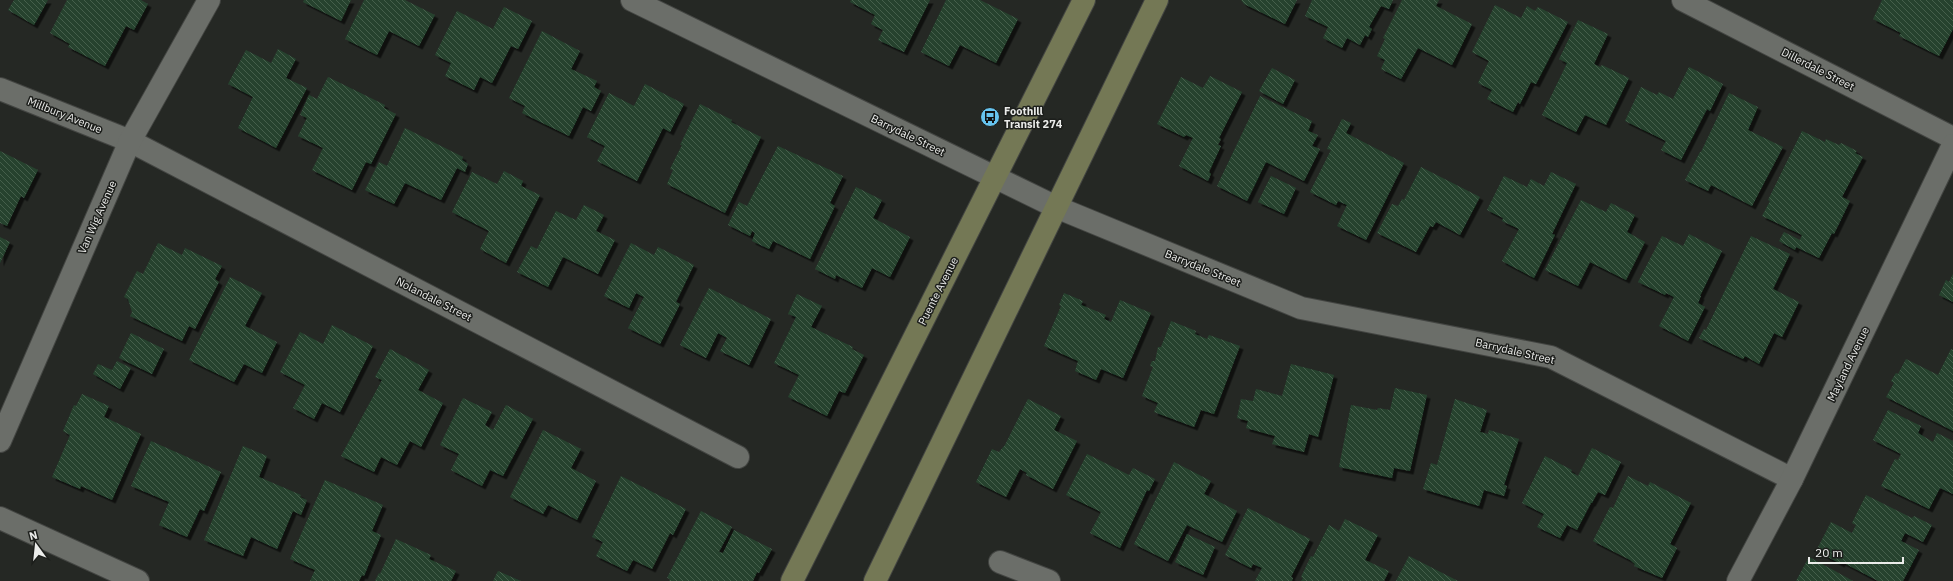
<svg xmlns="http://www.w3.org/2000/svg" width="1953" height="581" font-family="'IBM Plex Sans',sans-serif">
<defs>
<pattern id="building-back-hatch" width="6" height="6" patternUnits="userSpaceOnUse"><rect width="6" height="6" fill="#25432e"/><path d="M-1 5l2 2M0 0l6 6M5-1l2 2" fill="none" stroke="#455e4c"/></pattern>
<filter id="shadow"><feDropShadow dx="3.5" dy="3.5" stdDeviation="0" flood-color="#0009"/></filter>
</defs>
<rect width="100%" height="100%" fill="#252824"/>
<!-- building -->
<g fill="url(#building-back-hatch)" filter="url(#shadow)">
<polygon points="14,0 48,0 34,25 8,10"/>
<polygon points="67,0 141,0 148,4 134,30 126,26 105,66 68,47 70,44 50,33"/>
<polygon points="304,0 351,0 341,21 303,2"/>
<polygon points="364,0 405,0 435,15 419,46 389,31 377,55 345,39"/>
<polygon points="851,0 930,0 904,52 878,40 883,30 871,24 875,15 850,2"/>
<polygon points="946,0 980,0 1018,19 996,63 960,45 949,66 921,52"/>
<polygon points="1241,0 1297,0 1285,24 1244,4"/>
<polygon points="1312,0 1393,0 1389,9 1381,6 1369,27 1372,29 1368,37 1365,35 1360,45 1347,38 1342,48 1323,38 1328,27 1305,16"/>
<polygon points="1402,0 1439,0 1436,6 1472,24 1452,65 1418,48 1401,79 1381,69 1385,60 1377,56 1385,39 1383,38"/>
<polygon points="1882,0 1953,0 1953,29 1939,56 1899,36 1901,33 1873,19"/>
<polygon points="1495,5 1521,18 1527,6 1535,11 1538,7 1568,22 1536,84 1531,82 1520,104 1518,102 1513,112 1487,99 1492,90 1478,83 1489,61 1472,52"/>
<polygon points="504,7 532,21 518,49 511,46 492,83 480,77 474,90 445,76 451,63 435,55 457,11 493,29"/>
<polygon points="1578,20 1608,34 1594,64 1600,67 1602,65 1629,78 1606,125 1585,115 1576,132 1542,115 1567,63 1559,59"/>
<polygon points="542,31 580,51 571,69 597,81 594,87 601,91 591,111 583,107 569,136 522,113 525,106 509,98"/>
<polygon points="278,49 296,59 286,78 307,88 276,148 238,128 253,97 228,84 246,50 271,63"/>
<polygon points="1689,67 1723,84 1710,111 1707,109 1681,160 1661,150 1666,141 1625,121 1641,87 1657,95 1659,92 1673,99"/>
<polygon points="1272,68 1295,80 1283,104 1259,91"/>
<polygon points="1210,76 1242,92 1219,138 1221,139 1218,145 1221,146 1209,172 1211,174 1208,181 1179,166 1193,138 1186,135 1184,137 1157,124 1181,77 1203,88"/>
<polygon points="328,77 385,105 384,108 396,114 371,164 366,162 352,190 312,170 323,148 298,136 307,118 300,115 309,95 317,99"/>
<polygon points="645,84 684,104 670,132 663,128 637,181 597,161 605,146 587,137 609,93 634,106"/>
<polygon points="1729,93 1758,107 1748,130 1783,147 1752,206 1711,185 1708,191 1685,180 1700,152 1701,152"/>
<polygon points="1260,96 1312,121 1308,131 1318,135 1312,146 1320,149 1304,181 1266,162 1247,201 1217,186"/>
<polygon points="700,104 732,120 731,122 761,137 725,213 667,184 673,170 670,169 682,145 680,145"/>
<polygon points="1342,119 1351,123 1346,133 1404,163 1366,240 1337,226 1347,205 1338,201 1336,205 1310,192 1331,150 1327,149"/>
<polygon points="405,128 463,157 462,160 468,164 465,172 457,168 441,200 405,183 394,204 365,190 379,162 387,166"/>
<polygon points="1802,131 1825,142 1826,139 1839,145 1841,143 1857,151 1855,153 1863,157 1842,197 1850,201 1834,234 1832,233 1819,258 1796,247 1795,250 1779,241 1784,232 1800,240 1802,235 1762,216 1770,201 1768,200"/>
<polygon points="778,146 843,176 830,203 835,206 810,259 773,241 769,249 752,241 755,233 752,231 750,236 728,225 739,202 747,206"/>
<polygon points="0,151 38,170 24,198 21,196 7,226 0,223"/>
<polygon points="1421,167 1480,197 1460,235 1436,222 1433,227 1430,226 1416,252 1377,233 1392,204 1398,206 1402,199 1404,200"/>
<polygon points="504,171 523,181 521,186 540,195 506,263 480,249 489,231 452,212 472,172 497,184"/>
<polygon points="1551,172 1576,184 1552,234 1555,235 1534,278 1502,261 1519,229 1502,221 1503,218 1487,210 1504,176 1527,187 1531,179 1544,186"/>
<polygon points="1271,176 1296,188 1284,214 1258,202"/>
<polygon points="856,187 882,200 873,218 910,237 890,277 872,268 862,288 836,275 835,279 815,269"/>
<polygon points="1581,200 1606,212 1611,203 1635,215 1627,232 1645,242 1626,280 1590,262 1578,286 1545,270"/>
<polygon points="584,205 604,215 596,231 615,240 598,274 563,257 548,287 517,272 531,246 537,249 556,211 576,220"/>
<polygon points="1689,234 1722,251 1700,296 1701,296 1698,303 1705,307 1688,341 1659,326 1674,297 1666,293 1665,295 1638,282 1662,236 1683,246"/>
<polygon points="1751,236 1790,254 1773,289 1799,302 1782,337 1774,333 1759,364 1745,356 1743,359 1699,338 1704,329 1706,330"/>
<polygon points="0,237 10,242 0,263"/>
<polygon points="158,243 182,255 185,248 222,266 215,279 219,282 195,329 189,326 182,341 130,316 132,312 128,299 124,297 137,271 143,274"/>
<polygon points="631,243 654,255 658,247 694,265 676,302 680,304 660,344 628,328 644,297 636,293 629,308 604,296"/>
<polygon points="1953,274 1953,302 1939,295 1946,280 1949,282"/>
<polygon points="230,277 262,293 245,326 277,342 262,373 244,364 234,382 189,360"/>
<polygon points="709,288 771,319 749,365 720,351 727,338 718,333 706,358 680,345"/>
<polygon points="1064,293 1083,301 1081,305 1106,315 1104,319 1111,322 1120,300 1151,313 1123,378 1101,369 1096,380 1075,371 1078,361 1044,346 1061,306 1059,305"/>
<polygon points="797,294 822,306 811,327 853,347 852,349 864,355 845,393 839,391 827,416 788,397 799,375 774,363 796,317 788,314"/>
<polygon points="1171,321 1196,331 1195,334 1207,339 1209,335 1240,346 1214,414 1201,410 1194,427 1154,412 1158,403 1142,396 1153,367 1150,366 1152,361 1155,361 1158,347 1161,347"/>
<polygon points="332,325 373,346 340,412 322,403 314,419 293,408 305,385 280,372 300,332 323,344"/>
<polygon points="131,333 164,349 152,374 119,358"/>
<polygon points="390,349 429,370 418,390 443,403 421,447 410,441 397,465 381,457 374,472 341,456 382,380 375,377"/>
<polygon points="1951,349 1953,350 1953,431 1886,397 1894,383 1891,381 1896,373 1898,374 1906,359 1938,375"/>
<polygon points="117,361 131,368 120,389 93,374 98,364 112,370"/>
<polygon points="1291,364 1334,375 1318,437 1309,434 1304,452 1272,444 1275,436 1246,428 1248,421 1237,418 1241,399 1253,401 1256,389 1282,396"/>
<polygon points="1395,388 1427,395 1410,471 1394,468 1392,478 1339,467 1351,405 1377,410 1378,408 1390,410"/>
<polygon points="82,394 109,406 104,417 141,434 112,500 81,486 80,489 52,477 70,435 63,431 74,405 76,406"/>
<polygon points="463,398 492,412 485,425 493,430 506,405 533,419 503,476 490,470 482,486 451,470 459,454 440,445"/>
<polygon points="1028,399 1061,416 1054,430 1077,441 1053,489 1026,475 1027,473 1020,469 1006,497 976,482 992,449 999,452 1005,445"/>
<polygon points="1455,399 1487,410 1480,432 1488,434 1489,430 1519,439 1504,485 1507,486 1504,496 1484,490 1479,506 1423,489 1431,463 1437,465"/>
<polygon points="1888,410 1921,426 1918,433 1933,442 1937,433 1953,441 1953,494 1940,488 1929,509 1881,486 1895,459 1898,460 1901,454 1873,440"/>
<polygon points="543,430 581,449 571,468 596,481 577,520 548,505 543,514 510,497"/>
<polygon points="151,441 221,472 204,511 200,509 187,537 159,525 169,502 131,486"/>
<polygon points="243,446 267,456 259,477 301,495 300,497 307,500 301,515 293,511 277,549 251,537 243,556 204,540"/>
<polygon points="1592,448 1621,462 1605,495 1598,492 1592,503 1591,503 1577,530 1567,525 1560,538 1537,527 1544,514 1522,503 1545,456 1572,470 1571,472 1578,476"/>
<polygon points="1087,454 1129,475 1133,468 1155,479 1149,491 1147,490 1120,548 1090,533 1101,512 1066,495"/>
<polygon points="1174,462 1211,481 1204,494 1237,511 1222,542 1187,525 1168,561 1134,544"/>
<polygon points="621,476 686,509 673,535 670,533 652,569 633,560 627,571 596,556 603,542 592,537"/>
<polygon points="1628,476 1648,486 1650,482 1691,503 1670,544 1677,548 1662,578 1634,566 1635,564 1630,560 1593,541 1610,507 1613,508"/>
<polygon points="325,480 383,505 372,531 381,535 364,576 362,575 359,581 310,581 315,570 290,559"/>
<polygon points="1866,495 1912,518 1914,516 1932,525 1923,542 1905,533 1901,541 1919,550 1903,581 1878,581 1842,562 1841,564 1816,551 1831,522 1852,533 1856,525 1852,523"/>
<polygon points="1248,508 1310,539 1291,577 1293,578 1292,581 1255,581 1262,568 1253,564 1251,568 1225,555"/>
<polygon points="701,511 732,527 719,552 723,553 734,530 772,549 759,573 757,572 753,581 669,581 670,579 667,578"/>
<polygon points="1345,519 1378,535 1365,560 1389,571 1384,581 1301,581 1303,578 1301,577 1311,556 1313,557 1329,525 1339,531"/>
<polygon points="1187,534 1215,547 1203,575 1175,562"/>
<polygon points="396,539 431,555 429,559 456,571 451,581 375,581 379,573 380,574"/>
<polygon points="1409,556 1458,581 1396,581"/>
<polygon points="1809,557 1835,571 1853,581 1796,581"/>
<polygon points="498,571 521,581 493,581"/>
</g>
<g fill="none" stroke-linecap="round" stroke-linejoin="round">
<defs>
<g id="minor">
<polyline points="632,0 1056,207 1301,308 1551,357 1792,479"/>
<polyline points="1683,0 1953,138"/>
<polyline points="0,89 130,141 738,457"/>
<polyline points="0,441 130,141 209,0"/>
<polyline points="0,518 138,581"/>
<polyline points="1000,562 1049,581"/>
<polyline points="1738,581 1792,479 1953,145"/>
</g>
<g id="secondary">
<polyline points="792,581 1084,0"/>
<polyline points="875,581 1157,0"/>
</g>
</defs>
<!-- minor casing -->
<use href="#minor" stroke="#434542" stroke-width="24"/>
<!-- secondary casing -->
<use href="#secondary" stroke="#434542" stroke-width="24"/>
<!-- minor -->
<use href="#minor" stroke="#6b6e69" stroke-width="22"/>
<!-- secondary -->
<use href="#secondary" stroke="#747855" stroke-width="22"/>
</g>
<!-- icons -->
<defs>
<symbol id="bus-disc" viewBox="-11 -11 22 22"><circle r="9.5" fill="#66c4ef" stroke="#1c1e1b"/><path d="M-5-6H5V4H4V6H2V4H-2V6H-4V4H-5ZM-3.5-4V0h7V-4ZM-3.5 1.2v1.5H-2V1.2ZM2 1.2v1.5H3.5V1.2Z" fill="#111"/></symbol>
</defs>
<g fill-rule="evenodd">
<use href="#bus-disc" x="979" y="106" width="22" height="22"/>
</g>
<g text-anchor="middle" stroke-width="3" stroke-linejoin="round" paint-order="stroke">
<!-- street labels -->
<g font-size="11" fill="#ebecea" stroke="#1c1e1b">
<text transform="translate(1818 69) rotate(27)" y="4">Dillerdale Street</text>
<text transform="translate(65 115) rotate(22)" y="4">Millbury Avenue</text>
<text transform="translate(908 135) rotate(26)" y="4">Barrydale Street</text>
<text transform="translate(97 217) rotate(-66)" y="4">Van Wig Avenue</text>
<text transform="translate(1203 268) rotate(22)" y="4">Barrydale Street</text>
<text transform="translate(938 291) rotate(-63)" y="4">Puente Avenue</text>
<text transform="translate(434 299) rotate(27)" y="4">Nolandale Street</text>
<text transform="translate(1515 351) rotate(13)" y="4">Barrydale Street</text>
<text transform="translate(1848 364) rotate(-64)" y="4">Mayland Avenue</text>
</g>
<!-- poi labels -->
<g font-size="11" font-weight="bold" fill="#ebecea" stroke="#1c1e1b" text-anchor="start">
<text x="1004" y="115">Foothill<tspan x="1004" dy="13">Transit 274</tspan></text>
</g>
</g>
<!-- north arrow -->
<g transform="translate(36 545) rotate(345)" stroke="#1c1e1b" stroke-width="3" paint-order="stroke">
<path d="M0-3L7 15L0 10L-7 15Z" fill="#ebecea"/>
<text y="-6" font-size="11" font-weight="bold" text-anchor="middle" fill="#ebecea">N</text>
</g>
<!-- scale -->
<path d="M1809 557v6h94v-6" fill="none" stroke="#ebecea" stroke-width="2"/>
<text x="1815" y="557" font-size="12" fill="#ebecea" stroke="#1c1e1b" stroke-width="3" paint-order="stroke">20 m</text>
</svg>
